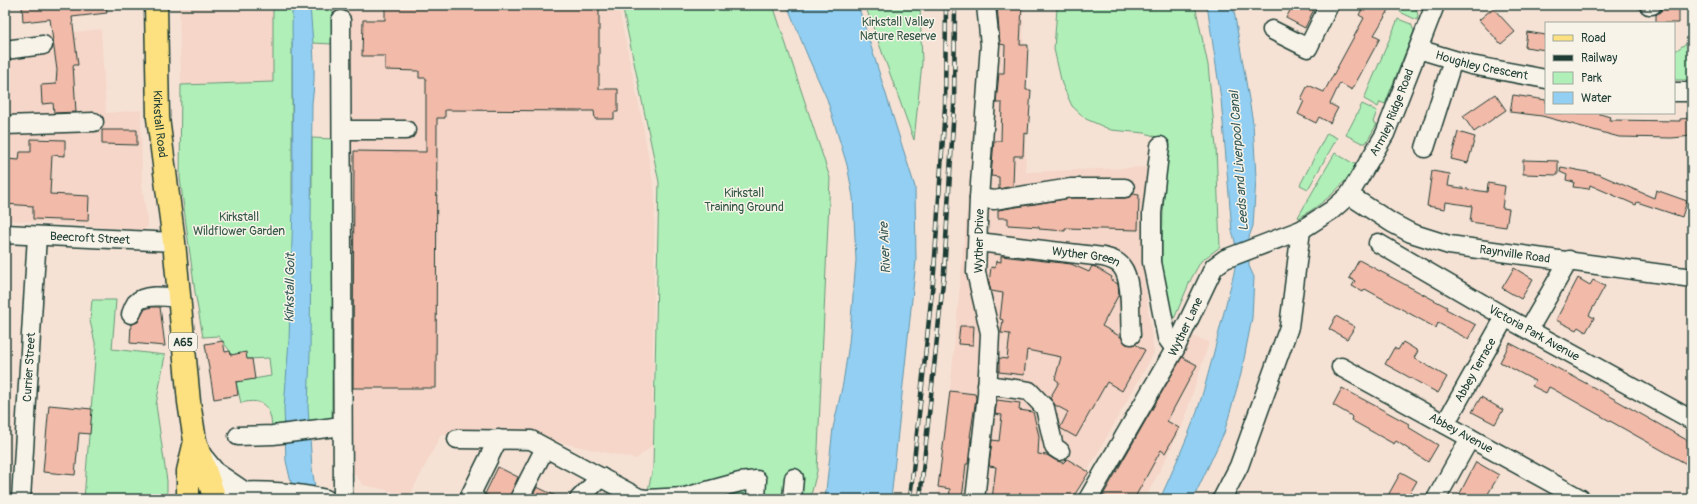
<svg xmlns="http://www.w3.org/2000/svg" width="1697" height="504" font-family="Pangolin,sans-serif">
<rect width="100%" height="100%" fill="#f6e2d5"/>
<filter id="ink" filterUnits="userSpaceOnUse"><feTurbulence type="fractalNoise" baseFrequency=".025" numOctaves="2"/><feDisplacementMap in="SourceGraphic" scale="8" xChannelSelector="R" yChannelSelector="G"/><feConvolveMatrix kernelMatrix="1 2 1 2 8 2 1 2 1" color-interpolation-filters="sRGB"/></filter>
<g filter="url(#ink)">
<!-- built -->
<g fill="#f5d6c8">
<polygon points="179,5 273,5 273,82 181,85"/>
<polygon points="333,5 618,5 641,114 655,194 652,446 636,459 539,438 441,435 410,495 363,485 332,444"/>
<polygon points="978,5 1023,5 1026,172 1148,167 1145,201 1144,280 1154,353 1072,499 937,499 950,391 981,58"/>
<polygon points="101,29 106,113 141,110 142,184 148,226 144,230 5,220 5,40"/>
<polygon points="1190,335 1209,342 1182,427 1145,499 1101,499"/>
</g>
<!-- green -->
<g fill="#b0f0b8" stroke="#689676">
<path d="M273,5h60v39l-41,-2v163l20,-11v-56l21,1 -1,287 -60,2c-1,-20 -8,-31 -31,-25l-5,-21 35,-6 -2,-18 -22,1 -2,-6 -14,2 -1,-4 -12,-15 -15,1 -8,-45 -15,-114 1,-93 92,-3z"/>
<polygon points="622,5 773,5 830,178 817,471 810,499 646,499 653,468 659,182"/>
<polygon points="865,5 920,5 922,63 914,140"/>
<polygon points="1063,5 1195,5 1208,65 1216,147 1220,247 1201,261 1191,279 1174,319 1162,291 1162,240 1166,140 1145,133 1111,130 1086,119 1072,106 1062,84 1054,49 1057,8"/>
<polygon points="1403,5 1415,5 1418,15 1417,20 1400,12"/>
<polygon points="1398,19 1411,24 1414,31 1385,104 1380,102 1378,107 1364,99"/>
<polygon points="1692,39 1692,80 1674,80 1674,52"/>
<polygon points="1362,104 1377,111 1373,122 1377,124 1366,143 1362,143 1346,135"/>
<polygon points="1327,133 1337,138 1308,189 1300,185"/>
<path d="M1335,153l21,12c-14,24 -34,39 -57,53l-1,-1z"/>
<polygon points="92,300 116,300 112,349 165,355 156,405 167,481 167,499 84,499 96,347 90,321"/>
</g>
<!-- water -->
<g fill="#92cff3" stroke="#6495a7">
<path d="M292,5h18c2,32 7,66 2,98l-2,251 -2,53 4,61 5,31h-22l-9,-38 -2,-53 5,-68 4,-133z"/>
<polygon points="787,5 858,5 915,187 916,261 891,499 825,499 833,428 843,383 849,343 856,260 853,197 847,165 827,99 808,57"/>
<path d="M1207,5h26l20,118 3,55 -3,48 -4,11v29l5,11 -2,41 -11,56 -17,59 -31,66h-33c13,-29 26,-58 37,-87 11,-34 19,-69 28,-104 6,-27 17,-49 7,-77l-11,-132z"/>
</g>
<!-- building -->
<g fill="#f2baa9" stroke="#1f3d34">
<polygon points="22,5 106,5 107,13 72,17 78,65 73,65 76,112 54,113 53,103 42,104 41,85 56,84 57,70 50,19 23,22"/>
<polygon points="385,5 599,5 599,89 618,89 618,112 614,112 614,119 595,119 594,111 578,111 445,110 445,118 437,118 436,388 353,388 354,151 426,152 426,78 419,78 419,71 385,70 385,56 362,56 363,20 385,20"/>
<polygon points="997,5 1022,5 1020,45 1028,45 1026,90 1031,90 1028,134 1024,133 1023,156 1014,156 1013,186 999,189 999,177 991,176 994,141 1001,141 1002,103 996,103 999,73 1004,73 1005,45 1000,44"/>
<polygon points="1293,5 1316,5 1305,28 1286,18"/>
<polygon points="1364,5 1392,5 1374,35 1380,38 1352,90 1340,83 1330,104 1338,108 1330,123 1319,117 1316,123 1298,114 1304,101 1301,99 1308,85 1324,92 1364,18 1359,15"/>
<polygon points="1662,5 1679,5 1679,23 1656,23 1656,15 1661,11"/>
<polygon points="1493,8 1515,32 1501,44 1479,20"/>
<polygon points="1527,32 1546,35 1546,50 1525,47"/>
<polygon points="1495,94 1506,110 1474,132 1463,116"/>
<polygon points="1513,95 1546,100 1546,113 1597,113 1610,117 1609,120 1680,121 1680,119 1692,118 1692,136 1672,138 1619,137 1542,116 1510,112"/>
<polygon points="102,130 137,130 137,145 102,144"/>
<polygon points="1458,132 1475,137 1468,163 1451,159"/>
<polygon points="31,139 65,140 65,156 52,155 50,194 89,196 88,221 33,219 33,206 5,204 6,159 19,160 20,152 31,152"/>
<polygon points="1523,160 1558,161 1558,175 1523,174"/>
<polygon points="1561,167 1598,174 1654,198 1656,190 1687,201 1682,217 1637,202 1636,205 1590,185 1589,189 1573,187 1574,182 1566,180 1567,175 1560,172"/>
<polygon points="1432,171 1450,174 1448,186 1487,192 1488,183 1505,186 1502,208 1509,209 1506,227 1470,222 1472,206 1446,202 1445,209 1427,206"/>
<polygon points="1133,194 1139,195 1138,230 1065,228 1065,231 1039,229 1039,227 1008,225 1008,218 998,218 998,210 1072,198 1125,198"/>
<polygon points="1001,256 1071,264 1089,272 1092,266 1095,267 1112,277 1111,280 1118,284 1119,294 1102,326 1121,337 1126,344 1135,344 1145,350 1122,391 1107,382 1076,437 1060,428 1068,412 1055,405 1050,398 1059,382 1055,379 1061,357 1027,350 1024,375 999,372 999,358 1007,359 1010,334 1001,333 1003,320 1000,319 1003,293 991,291 989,283 991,267 995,268 996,261 1001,262"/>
<polygon points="1359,260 1447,307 1446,309 1476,325 1468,339 1438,323 1436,328 1365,289 1363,292 1352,286 1355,281 1349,278"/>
<polygon points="1514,268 1533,279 1521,299 1502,288"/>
<polygon points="1578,278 1590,285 1593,280 1605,286 1589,315 1594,318 1586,332 1578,327 1576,330 1556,320"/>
<polygon points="152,307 160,307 165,346 130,343 131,324 138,322 145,309"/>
<polygon points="1336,316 1355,327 1347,339 1329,329"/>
<polygon points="960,326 974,326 973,345 958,344"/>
<polygon points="223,341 225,352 230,351 231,355 246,352 247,359 252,359 255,379 236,382 238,395 214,399 205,344"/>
<polygon points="1403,342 1418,351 1414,358 1447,377 1438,393 1385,364 1394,348 1398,350"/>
<polygon points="1510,343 1593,387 1692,443 1692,467 1553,389 1549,387 1546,393 1532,386 1535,381 1500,362"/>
<polygon points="1182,357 1197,365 1167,421 1179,428 1165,453 1161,450 1134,499 1110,499 1103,495"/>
<polygon points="1342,388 1409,424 1408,427 1438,445 1428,462 1396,441 1394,444 1351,420 1352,417 1350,415 1333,405"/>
<polygon points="950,391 975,394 976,398 970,437 971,437 968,464 966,464 962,499 949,499 950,489 938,487"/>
<polygon points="1481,397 1503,410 1495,424 1472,412"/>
<polygon points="997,400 1020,403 1019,410 1033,412 1039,436 1038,454 1047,455 1055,460 1063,463 1067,459 1089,472 1072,499 992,499 996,467 989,466 992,440 999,441 1002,415 995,414"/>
<polygon points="49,405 92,409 90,434 79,433 75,475 43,472"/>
<polygon points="1476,462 1499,475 1485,499 1457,499"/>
<polygon points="498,467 518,477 509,499 495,499 485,494"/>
<polygon points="1401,472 1417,481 1410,493 1406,499 1386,499"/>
<polygon points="537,487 562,499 531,499"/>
</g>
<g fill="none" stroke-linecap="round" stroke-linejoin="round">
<defs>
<g id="minor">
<polyline points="1649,5 1652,5"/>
<polyline points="341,20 343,499"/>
<polyline points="1272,30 1308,48 1329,5"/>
<path id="s1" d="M1418,49l53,16 75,14"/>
<polyline points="5,50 43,45"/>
<polyline points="1674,92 1692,92"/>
<polyline points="5,125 94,122"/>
<polyline points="342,130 406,130"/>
<polyline points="1160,146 1152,213 1152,262 1167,338 1175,349"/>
<polyline points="1425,148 1453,60"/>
<path id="s2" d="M1349,195l43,28 19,10 38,12 243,33"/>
<polyline points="979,198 994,200 1071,188 1125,188"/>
<path id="s3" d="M5,234l169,8"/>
<path id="s4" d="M978,242l125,15c8,2 15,4 19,10 11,14 7,51 9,68"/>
<path id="s5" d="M1378,243l127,74 187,103"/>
<path d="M131,314c1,-3 3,-8 5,-11 8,-10 33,-6 43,-5"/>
<polyline points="1529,329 1569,260"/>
<path id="s6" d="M1341,367l240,132"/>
<polyline points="987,385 1029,391 1045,408 1054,447 1060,451"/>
<path id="s7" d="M1445,424l60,-107"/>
<polyline points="238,436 273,435 342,426"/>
<polyline points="457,439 531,440 639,498 646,499 685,497 740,482 757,480 756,499"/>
<polyline points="202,455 216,472 244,491"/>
<path id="s8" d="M21,499l16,-263"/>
<path d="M211,499c21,-14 90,-6 115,0"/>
<polyline points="476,499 470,496 498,439"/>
<polyline points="519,499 545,448"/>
<polyline points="579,499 601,477"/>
<polyline points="792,499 794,478"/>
<polyline points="975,499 987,394 990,333 976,272 979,198 990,45 986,5"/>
<path id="s9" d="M1088,499l87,-150 39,-82 11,-8 76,-29 31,-20 17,-15 36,-61 50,-129"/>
<polyline points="1222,499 1239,466 1289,327 1301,230"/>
<polyline points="1436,499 1470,438"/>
</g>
<g id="major">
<path id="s10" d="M156,5l2,113 16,124 15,160 6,39 20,58"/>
<polyline points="188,499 188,471 195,441"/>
</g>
</defs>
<!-- minor casing -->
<use href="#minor" stroke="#1f3d34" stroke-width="21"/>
<!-- major casing -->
<use href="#major" stroke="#1f3d34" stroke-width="25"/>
<!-- minor -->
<use href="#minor" stroke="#f7f3e8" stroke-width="18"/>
<!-- major -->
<use href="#major" stroke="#fde080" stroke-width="22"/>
<defs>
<g id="rail">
<polyline points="910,499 934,272 945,107 946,5"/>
<polyline points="920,499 944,273 954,107 955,5"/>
</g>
</defs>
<!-- rail casing -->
<use href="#rail" stroke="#1f3d34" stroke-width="4.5"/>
<!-- rail -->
<use href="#rail" stroke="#f7f3e8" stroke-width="3" stroke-dasharray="9" stroke-linecap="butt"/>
</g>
</g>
<g text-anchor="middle" stroke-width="3" stroke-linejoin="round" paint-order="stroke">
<!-- shield labels -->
<rect fill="#f7f3e8" stroke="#60746a" stroke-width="1" x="169" y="333" width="28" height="18" rx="3"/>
<g font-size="11" font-weight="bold" fill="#1f3d34">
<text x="183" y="346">A65</text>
</g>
<!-- park labels -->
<g font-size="12" fill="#355848" stroke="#f7f3e8">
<text x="898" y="26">Kirkstall Valley<tspan x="898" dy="14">Nature Reserve</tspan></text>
<text x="744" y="197">Kirkstall<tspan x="744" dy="14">Training Ground</tspan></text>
<text x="239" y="221">Kirkstall<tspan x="239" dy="14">Wildflower Garden</tspan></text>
</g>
<!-- street labels -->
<g font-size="12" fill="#1f3d34" stroke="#f7f3e8">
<text dy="4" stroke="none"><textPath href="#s1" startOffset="66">Houghley Crescent</textPath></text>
<text dy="4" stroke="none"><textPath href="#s9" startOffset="512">Armley Ridge Road</textPath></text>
<text dy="4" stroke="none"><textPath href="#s10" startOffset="119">Kirkstall Road</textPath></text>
<text dy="4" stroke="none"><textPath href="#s3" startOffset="85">Beecroft Street</textPath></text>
<text transform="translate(979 241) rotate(-89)" y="4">Wyther Drive</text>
<text dy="4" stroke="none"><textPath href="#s2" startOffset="179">Raynville Road</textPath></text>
<text dy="4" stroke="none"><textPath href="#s4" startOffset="109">Wyther Green</textPath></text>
<text dy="4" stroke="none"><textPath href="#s9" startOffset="198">Wyther Lane</textPath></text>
<text dy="4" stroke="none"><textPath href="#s5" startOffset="180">Victoria Park Avenue</textPath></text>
<text dy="4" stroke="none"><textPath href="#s8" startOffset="132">Currier Street</textPath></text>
<text dy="4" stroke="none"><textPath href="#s7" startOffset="62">Abbey Terrace</textPath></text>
<text dy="4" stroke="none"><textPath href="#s6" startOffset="137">Abbey Avenue</textPath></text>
</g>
<!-- water labels -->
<g font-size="13" font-style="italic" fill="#365a5a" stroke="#f7f3e8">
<text transform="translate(1238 161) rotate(-94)" y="5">Leeds and Liverpool Canal</text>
<text transform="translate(884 248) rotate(-93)" y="5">River Aire</text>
<text transform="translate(289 288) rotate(-89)" y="5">Kirkstall Goit</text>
</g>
</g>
<!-- margin -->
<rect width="1697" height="504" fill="none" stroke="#f7f3e8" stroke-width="20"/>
<rect x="10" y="10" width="1677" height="484" fill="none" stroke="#1f3d34" stroke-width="1.5" filter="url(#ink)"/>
<!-- legend -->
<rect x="1545" y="22" width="130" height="92" fill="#f7f3e8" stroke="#a1aaa0"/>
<rect x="1553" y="35" width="20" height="6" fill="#fde080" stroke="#a1aaa0"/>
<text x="1581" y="42" font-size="12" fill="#1f3d34">Road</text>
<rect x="1553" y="55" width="20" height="6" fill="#1f3d34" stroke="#a1aaa0"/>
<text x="1581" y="62" font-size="12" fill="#1f3d34">Railway</text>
<rect x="1553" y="72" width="20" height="12" fill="#b0f0b8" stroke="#a1aaa0"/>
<text x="1581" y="82" font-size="12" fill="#1f3d34">Park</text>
<rect x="1553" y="92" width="20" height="12" fill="#92cff3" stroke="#a1aaa0"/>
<text x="1581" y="102" font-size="12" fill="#1f3d34">Water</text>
</svg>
